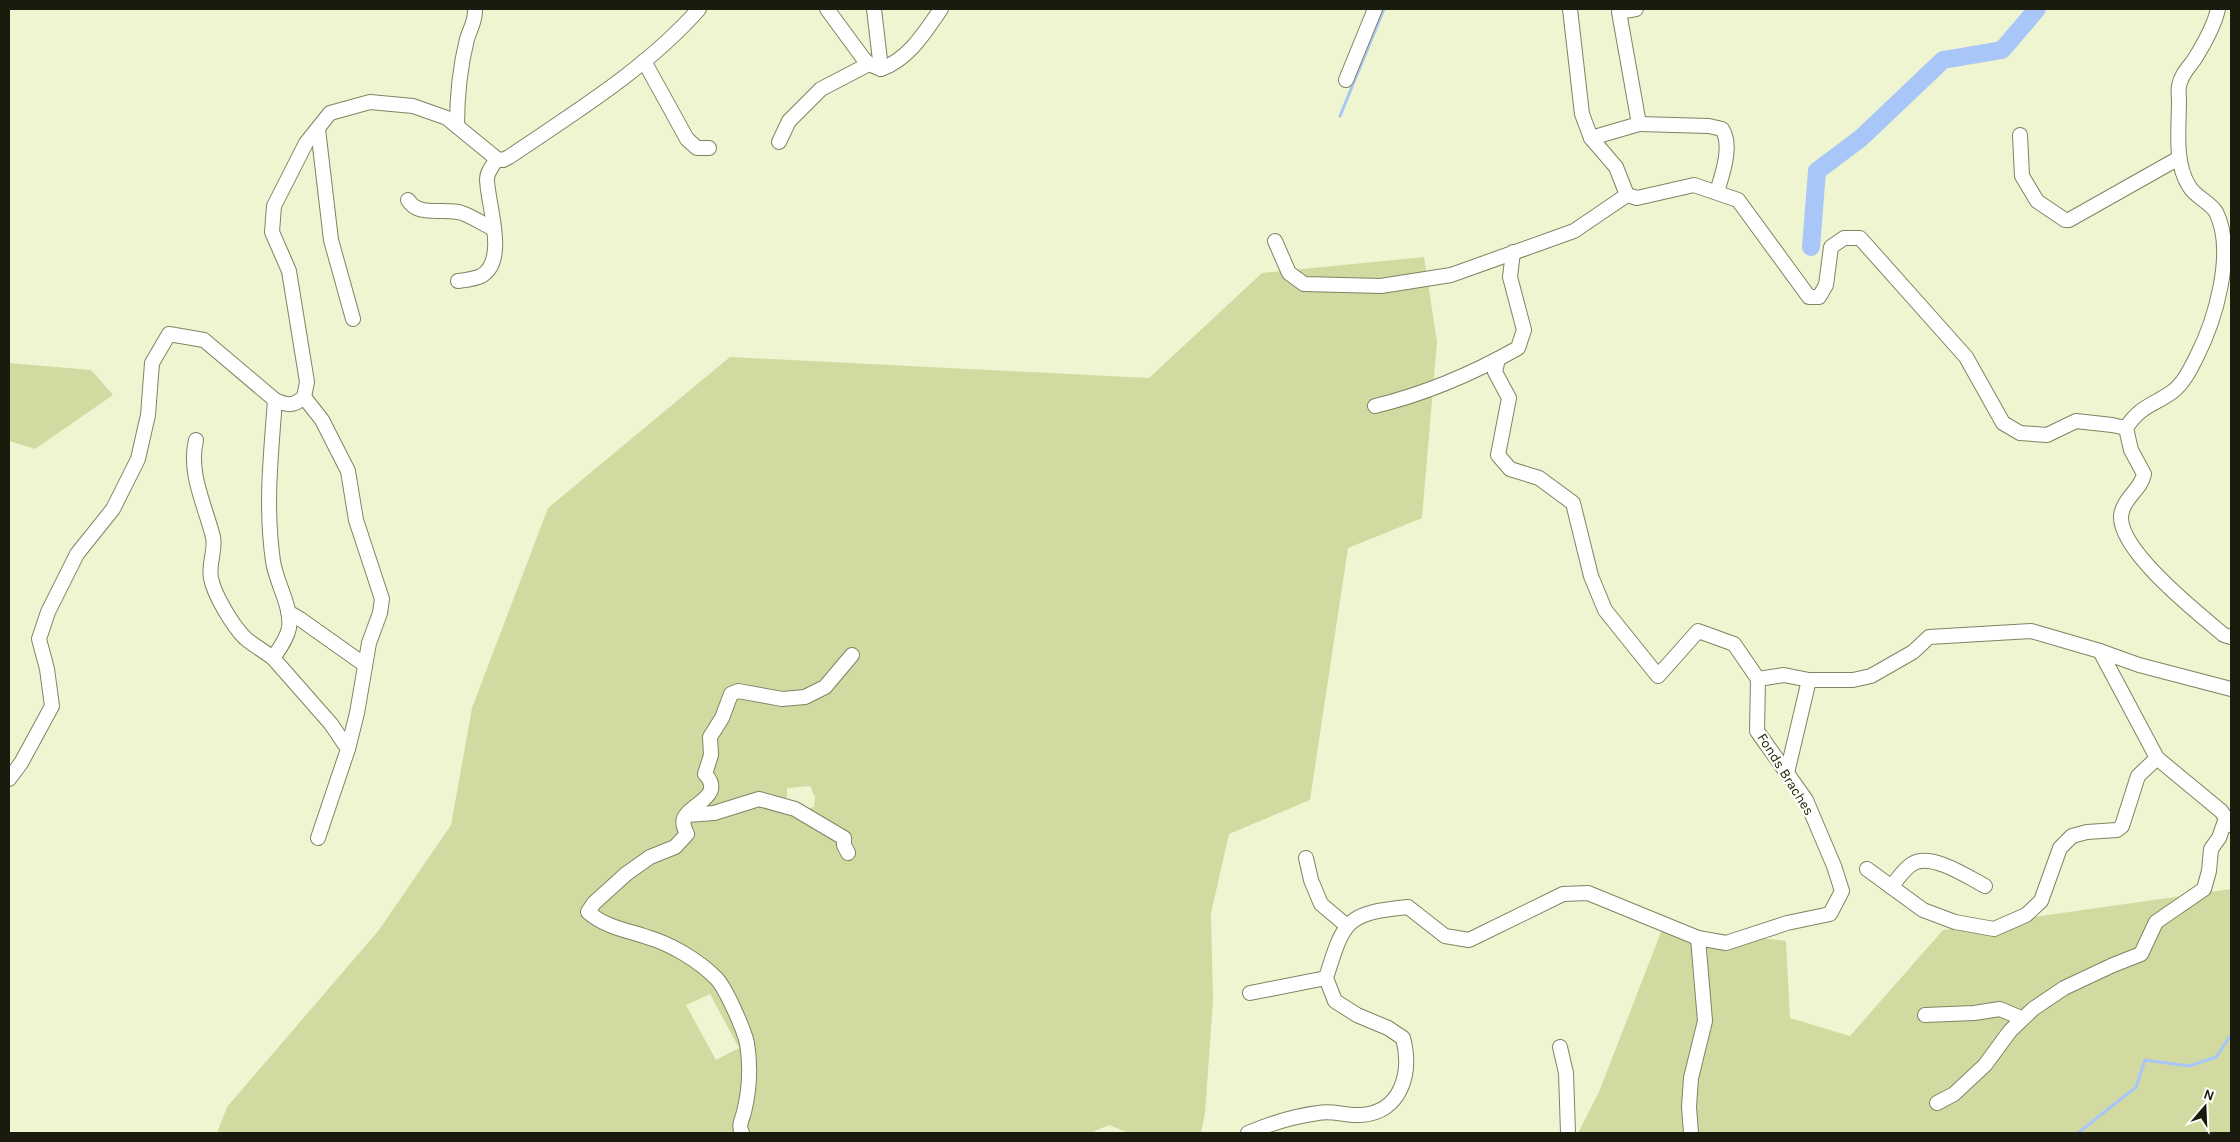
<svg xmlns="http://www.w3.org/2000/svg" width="2240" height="1142" font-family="Karla,sans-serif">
<rect width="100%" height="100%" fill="#eff5d0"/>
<!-- green -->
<g fill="#d2daa2" fill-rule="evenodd">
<path d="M1424,257l13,85 -15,176 -74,30 -38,252 -81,34 -18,79 2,88 -8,112 -4,20h-72l-20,-8 -19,8h-873l10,-26 152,-177 72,-105 21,-117 76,-200 182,-151 419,21 113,-105zM810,786l5,11 -1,10 -20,5 -7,-8v-16zM710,994l29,54 -23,12 -30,-55z"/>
<polygon points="9,363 91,370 113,395 35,449 9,441"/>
<polygon points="2231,889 2231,1133 1578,1133 1599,1092 1663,927 1786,941 1790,1018 1850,1036 1943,930"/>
</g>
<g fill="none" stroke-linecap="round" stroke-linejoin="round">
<!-- stream -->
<g stroke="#a8c6f8" stroke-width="3">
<polyline points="1340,116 1384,9"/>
<polyline points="2078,1133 2136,1087 2145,1060 2189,1066 2216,1057 2231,1035"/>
</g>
<!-- river -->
<polyline stroke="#a8c6f8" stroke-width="18" points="1811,247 1817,171 1861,138 1943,60 2002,50 2037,9"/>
<defs>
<g id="minor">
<path d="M827,9l36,49 6,6 12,5c28,-10 44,-37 60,-60"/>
<polyline points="874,9 881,69"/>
<polyline points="1570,9 1582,114 1591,138"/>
<polyline points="1636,9 1619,12 1639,124 1591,138 1616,167 1627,195 1637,198 1694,185 1738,200 1809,297 1819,297 1826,285 1831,247 1844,238 1860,238 1966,357 2003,423 2020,433 2047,435 2076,421 2112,425 2126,428"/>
<path d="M2218,9c-4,18 -14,35 -24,51 -6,8 -13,15 -15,26 -1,4 0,10 0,15 0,26 -5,62 10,85 6,11 21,16 27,26 20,40 -1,109 -20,146 -6,12 -13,26 -24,34 -20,14 -32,14 -46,36l5,22 13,24c-3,16 -21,24 -23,42 -2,35 78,98 103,119l7,2"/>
<polyline points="644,61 687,139 697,148 709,148"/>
<polyline points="1346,80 1375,9"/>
<path d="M1639,124l70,2 13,3c11,16 0,46 -5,63"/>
<path d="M457,126c0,-29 3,-59 10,-87 3,-10 9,-19 8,-30"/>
<polyline points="318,129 331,240 353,319"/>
<polyline points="2020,135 2022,176 2037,201 2065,220 2069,220 2179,158"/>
<polyline points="779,142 789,121 821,89 869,64"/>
<path d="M408,200c11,18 36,7 54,13 11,4 21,11 32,16"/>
<polyline points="1275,241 1289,273 1304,284 1381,286 1451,275 1574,231 1627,195"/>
<path d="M458,281c7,-1 17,-2 23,-5 28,-15 6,-73 6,-97 0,-7 6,-14 10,-20"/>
<polyline points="1498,359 1495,372 1509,398 1498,455 1510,469 1539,478 1573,503 1591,576 1605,610 1658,676 1698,631 1734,644 1758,679"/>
<polyline points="304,397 322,420 348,471 356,520 382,599 380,613 369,643 357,713 348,749"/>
<path d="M275,400c-4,55 -10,106 -2,161 3,22 19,45 16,67 -2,11 -10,21 -16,30l58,66 17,25 -30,89"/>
<path d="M1375,406c50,-12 97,-32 143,-58l6,-18 -14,-53 3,-25"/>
<path d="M196,440c-8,33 9,65 17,97 3,13 -5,27 -2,41 3,17 22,48 34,60 8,7 19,13 28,20"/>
<polyline points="288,612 300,619 365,665"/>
<polyline points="2100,651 2157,758 2221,811 2231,825"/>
<polyline points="1787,773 1809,680"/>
<path d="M9,779l12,-16 31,-57 -5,-37 -8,-30 9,-27 29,-58 36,-45 25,-50 10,-44 4,-52 17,-29 35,6 71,60c13,6 19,6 29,-3l3,-15 -18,-111 -17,-39 2,-26 32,-63 24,-30 40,-11 43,4 34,12 50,41 6,1 6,-3c66,-45 137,-88 190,-148"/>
<polyline points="687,815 714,813 759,799 795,809 844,838 844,845 848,853"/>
<polyline points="1306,858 1311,880 1321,904 1347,926"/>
<polyline points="1867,869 1923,910 1955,922 1994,929 2026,915 2041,901 2060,848 2072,836 2087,832 2117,830 2122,826 2138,776 2157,758"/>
<path d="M1891,887c6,-7 13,-18 21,-23 19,-12 56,13 73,22"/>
<polyline points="1250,993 1326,978"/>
<polyline points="1925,1015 1974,1013 2000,1009 2021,1018"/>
<polyline points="1560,1047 1566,1073 1568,1133"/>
<polyline points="1937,1103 1954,1094 1985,1065 2010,1031 2033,1009 2064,988 2113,965 2141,954 2156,922 2204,889 2209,871 2211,849 2219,838 2226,818"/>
<path d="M742,1133c-4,-8 0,-13 2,-21 6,-24 7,-44 3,-69 -3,-13 -21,-55 -31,-65 -18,-18 -45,-34 -69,-41 -21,-7 -42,-10 -59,-25l6,-9 32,-29 24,-17 25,-10 12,-13c-3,-6 -6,-13 -1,-19 9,-12 38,-21 19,-41l6,-19 -1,-18 12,-19 9,-24 7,-3 44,8 23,-2 20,-10 27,-32"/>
<path d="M1248,1133c21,-9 48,-17 70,-20 14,-3 28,3 42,2 42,-2 52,-43 43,-77l-15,-10 -31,-13 -22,-14 -9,-23c18,-58 20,-65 82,-71l37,29 24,4 94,-46 25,-1 110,45 28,5 61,-20 43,-9 12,-23 -8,-25 -28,-66 -49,-69 1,-52 26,-4 25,5h44l18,-4 42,-24 16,-15 102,-6 69,20 39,14 92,24"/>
<polyline points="1691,1133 1689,1107 1691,1078 1705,1021 1698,938"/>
</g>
</defs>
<!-- minor casing -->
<use href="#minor" stroke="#7f8462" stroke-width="16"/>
<!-- minor -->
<use href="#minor" stroke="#fff" stroke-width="14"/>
</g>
<g text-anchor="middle" stroke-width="4.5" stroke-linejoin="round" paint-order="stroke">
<!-- street labels -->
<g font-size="14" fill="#191b0d" stroke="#fefff7">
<text transform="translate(1786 774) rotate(58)" y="5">Fonds Braches</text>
</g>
</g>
<!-- border -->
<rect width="2240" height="1142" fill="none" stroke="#191b0d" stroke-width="20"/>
<!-- north arrow -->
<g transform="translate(2205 1107) rotate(19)" stroke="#fefff7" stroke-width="4" paint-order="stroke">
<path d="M0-4L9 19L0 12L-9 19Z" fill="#191b0d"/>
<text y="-8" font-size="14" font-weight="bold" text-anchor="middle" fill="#191b0d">N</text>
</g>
</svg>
